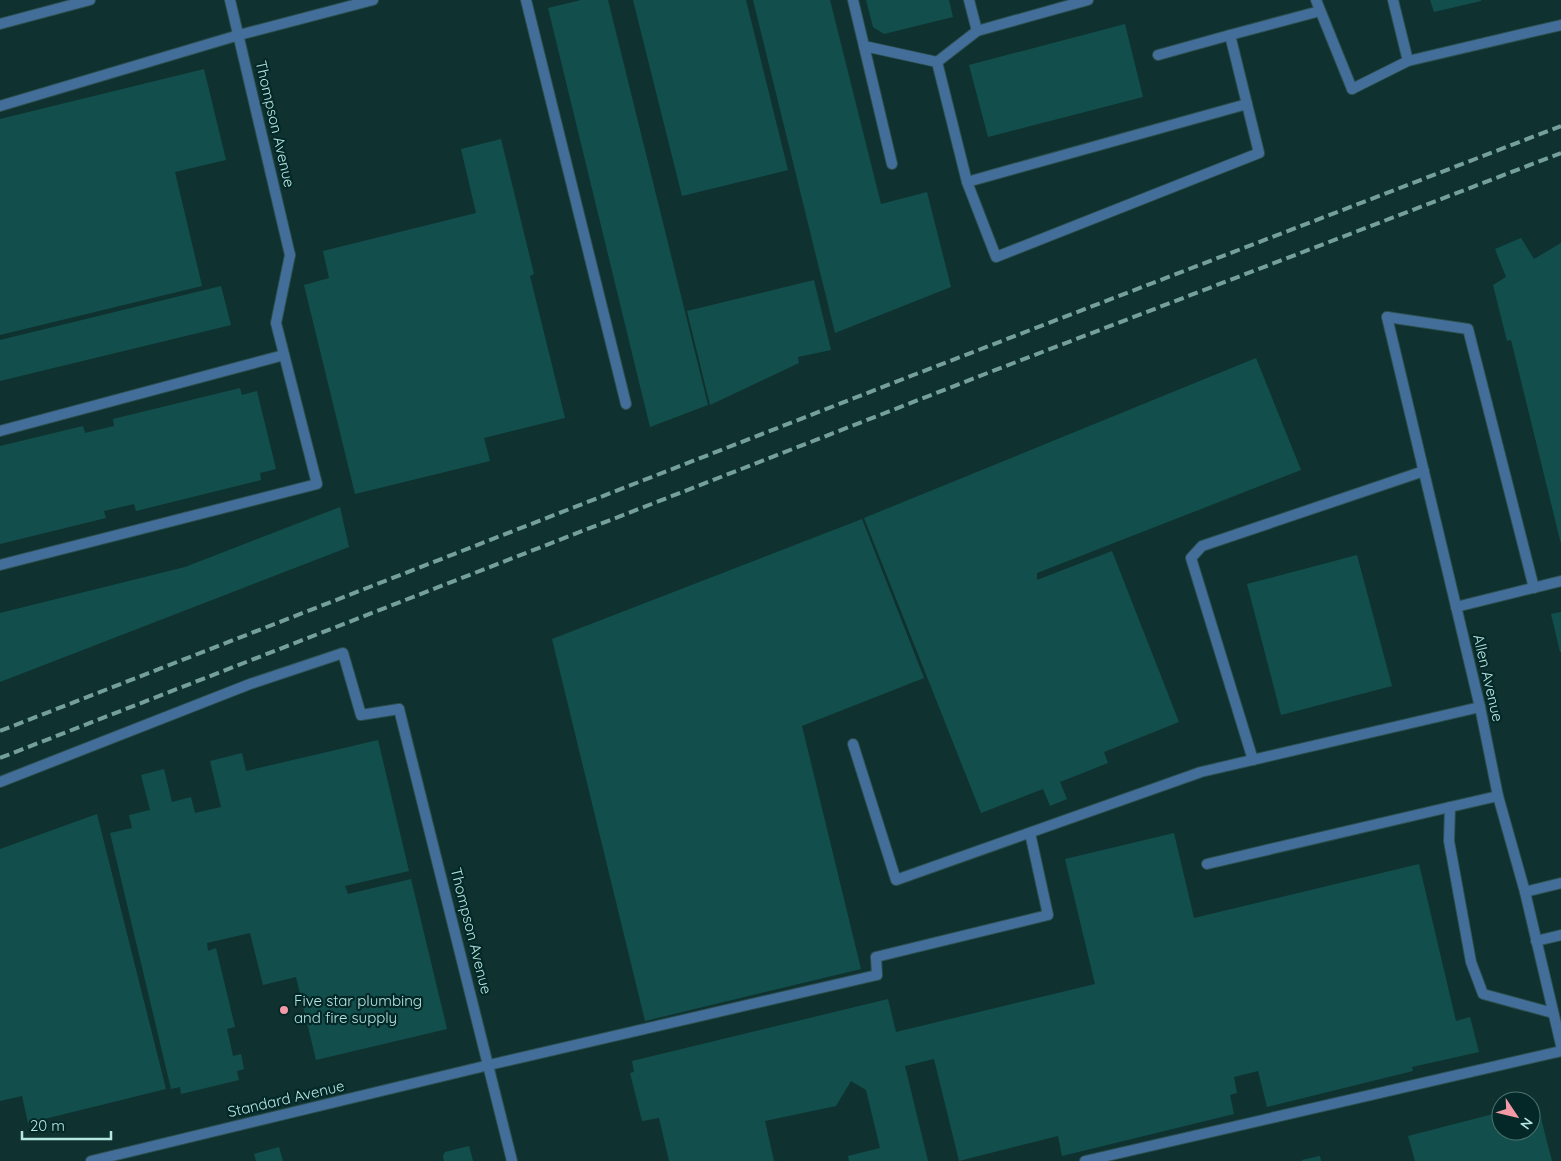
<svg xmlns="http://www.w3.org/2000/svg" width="1561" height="1161" font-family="Quicksand,sans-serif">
<rect width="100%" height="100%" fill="#0f3230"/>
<!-- building -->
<g fill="#124f4c">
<polygon points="581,0 608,0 708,405 650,427 548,8"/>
<polygon points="633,0 746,0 788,170 682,196"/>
<polygon points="753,0 830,0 881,204 927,192 951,287 835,333"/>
<polygon points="866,0 949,0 953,17 884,34 873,27"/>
<polygon points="1430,0 1481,0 1481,1 1434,12"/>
<polygon points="1125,24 1143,97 988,137 969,65"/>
<polygon points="204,69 226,160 175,172 202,286 0,335 0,119"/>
<polygon points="501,139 534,274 530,276 565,418 484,438 490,461 355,494 304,285 329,278 323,251 476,213 461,149"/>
<polygon points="1521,238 1534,259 1561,243 1561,544 1511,340 1507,341 1493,285 1506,277 1495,249"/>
<polygon points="814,280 831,350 798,357 799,363 710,405 687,311"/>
<polygon points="221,286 231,325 0,381 0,340"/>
<polygon points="1256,358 1301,470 1037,573 1037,580 1112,551 1179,722 1104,752 1108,763 1060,782 1067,799 1050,806 1043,789 981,813 864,518"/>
<polygon points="240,388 242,395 257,391 276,469 260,473 261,480 136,511 134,504 104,511 106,518 0,544 0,446 83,426 85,433 114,426 113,419"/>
<polygon points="340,507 349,547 0,682 0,613 185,567"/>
<polygon points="862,519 924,678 802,726 861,969 645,1021 552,639"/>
<polygon points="1357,555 1392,686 1281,715 1247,584"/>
<polygon points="1561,612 1561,652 1560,652 1551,614"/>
<polygon points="378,740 409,871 345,886 348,894 411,879 447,1029 316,1060 296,977 263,985 250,933 207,943 208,951 216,948 235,1027 227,1029 233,1056 241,1054 244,1069 237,1071 239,1080 181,1094 180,1087 171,1089 110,833 132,828 129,815 150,810 141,775 164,769 172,802 191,797 195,813 221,807 210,761 242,753 246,771"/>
<polygon points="97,814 166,1089 28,1123 22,1096 0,1101 0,849"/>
<polygon points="1174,833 1194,918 1419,864 1456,1021 1470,1017 1479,1052 1412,1067 1413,1071 1267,1107 1258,1071 1234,1077 1237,1093 1230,1095 1234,1114 1062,1156 1058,1136 959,1161 934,1059 905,1066 928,1161 849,1161 848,1156 880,1148 866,1090 851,1081 836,1106 765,1121 774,1161 669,1161 659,1118 642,1121 630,1073 634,1072 632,1061 888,999 896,1032 1095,984 1065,859"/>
<polygon points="1537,1103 1552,1161 1415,1161 1408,1136 1501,1112 1501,1131 1531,1131 1531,1105"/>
<polygon points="469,1146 473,1161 444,1161 443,1156 445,1152"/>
<polygon points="279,1147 283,1161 256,1161 254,1154"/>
<polygon points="1320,1156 1321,1161 1302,1161 1302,1160"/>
</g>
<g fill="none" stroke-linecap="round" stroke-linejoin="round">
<defs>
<g id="lane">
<polyline points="526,0 626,404"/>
<polyline points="853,0 864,46 937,62 967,182 996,257 1259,153 1230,35 1158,55"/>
<polyline points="969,0 977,31"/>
<polyline points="1393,0 1408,61"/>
<polyline points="0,24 90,0"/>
<polyline points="1230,35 1320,11"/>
<polyline points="864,46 892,164"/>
<polyline points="937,62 977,31 1088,0"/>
<polyline points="1352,89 1408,61 1561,25"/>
<polyline points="0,106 239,35"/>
<polyline points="967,182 1247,104"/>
<polyline points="1387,317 1468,329 1534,588"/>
<polyline points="0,431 284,355"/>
<polyline points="0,565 317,484 276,323 290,255"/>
<polyline points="1456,607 1561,581"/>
<polyline points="853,744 896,880 1201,772 1480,707"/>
<polyline points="1253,760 1191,558 1202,546 1424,471"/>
<polyline points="0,782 250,684 343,653 361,715 399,709"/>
<polyline points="1498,796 1450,807 1449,841 1471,962 1483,994 1553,1013"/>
<polyline points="1207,864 1450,807"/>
<polyline points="1525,892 1561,883"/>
<polyline points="1536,941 1561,935"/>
<polyline points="489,1065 877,975 876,957 1048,915 1030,833"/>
<polyline points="1085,1161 1561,1051"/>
</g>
<g id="street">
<polyline points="230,0 290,255"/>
<polyline points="1316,0 1352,89"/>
<polyline points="239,35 373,0"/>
<polyline points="1387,317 1480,707 1498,796 1525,892 1561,1045"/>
<polyline points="399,709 512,1161"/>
<polyline points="91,1161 489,1065"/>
</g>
</defs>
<!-- lane casing -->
<use href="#lane" stroke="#2a4f4d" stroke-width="12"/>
<!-- street casing -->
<use href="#street" stroke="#2a4f4d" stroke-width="12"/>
<!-- lane -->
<use href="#lane" stroke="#446e9a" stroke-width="10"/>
<!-- street -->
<use href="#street" stroke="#446e9a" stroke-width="10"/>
<!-- rail -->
<g stroke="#749f9c" stroke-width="4" stroke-dasharray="10 5" stroke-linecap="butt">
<polyline points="0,731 916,374 1561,126"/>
<polyline points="0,758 985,374 1561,153"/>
</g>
</g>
<!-- markers -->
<circle fill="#f49aa6" stroke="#042827" stroke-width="2" cx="284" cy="1010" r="5"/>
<g text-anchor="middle" stroke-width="4.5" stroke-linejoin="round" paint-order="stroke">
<!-- street labels -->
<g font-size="15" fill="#b6e6e3" stroke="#042827">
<text transform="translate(275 124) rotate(77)" y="5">Thompson Avenue</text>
<text transform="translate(1488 678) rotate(77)" y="5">Allen Avenue</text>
<text transform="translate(471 931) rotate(76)" y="5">Thompson Avenue</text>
<text transform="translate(286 1099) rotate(-13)" y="5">Standard Avenue</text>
</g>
<!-- poi labels -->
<g font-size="15" fill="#b6e6e3" stroke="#042827" text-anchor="start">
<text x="294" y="1006">Five star plumbing<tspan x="294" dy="17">and fire supply</tspan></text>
</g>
</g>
<!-- north arrow -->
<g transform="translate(1516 1116) rotate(125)"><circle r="24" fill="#042827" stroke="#4b7472"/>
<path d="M0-4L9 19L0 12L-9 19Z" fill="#f49aa6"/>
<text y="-8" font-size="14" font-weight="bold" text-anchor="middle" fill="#b6e6e3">N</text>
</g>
<!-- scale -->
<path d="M22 1131v8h89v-8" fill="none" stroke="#b6e6e3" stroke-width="2.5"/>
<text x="30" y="1131" font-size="15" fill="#b6e6e3" stroke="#042827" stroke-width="4" paint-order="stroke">20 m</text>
</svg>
